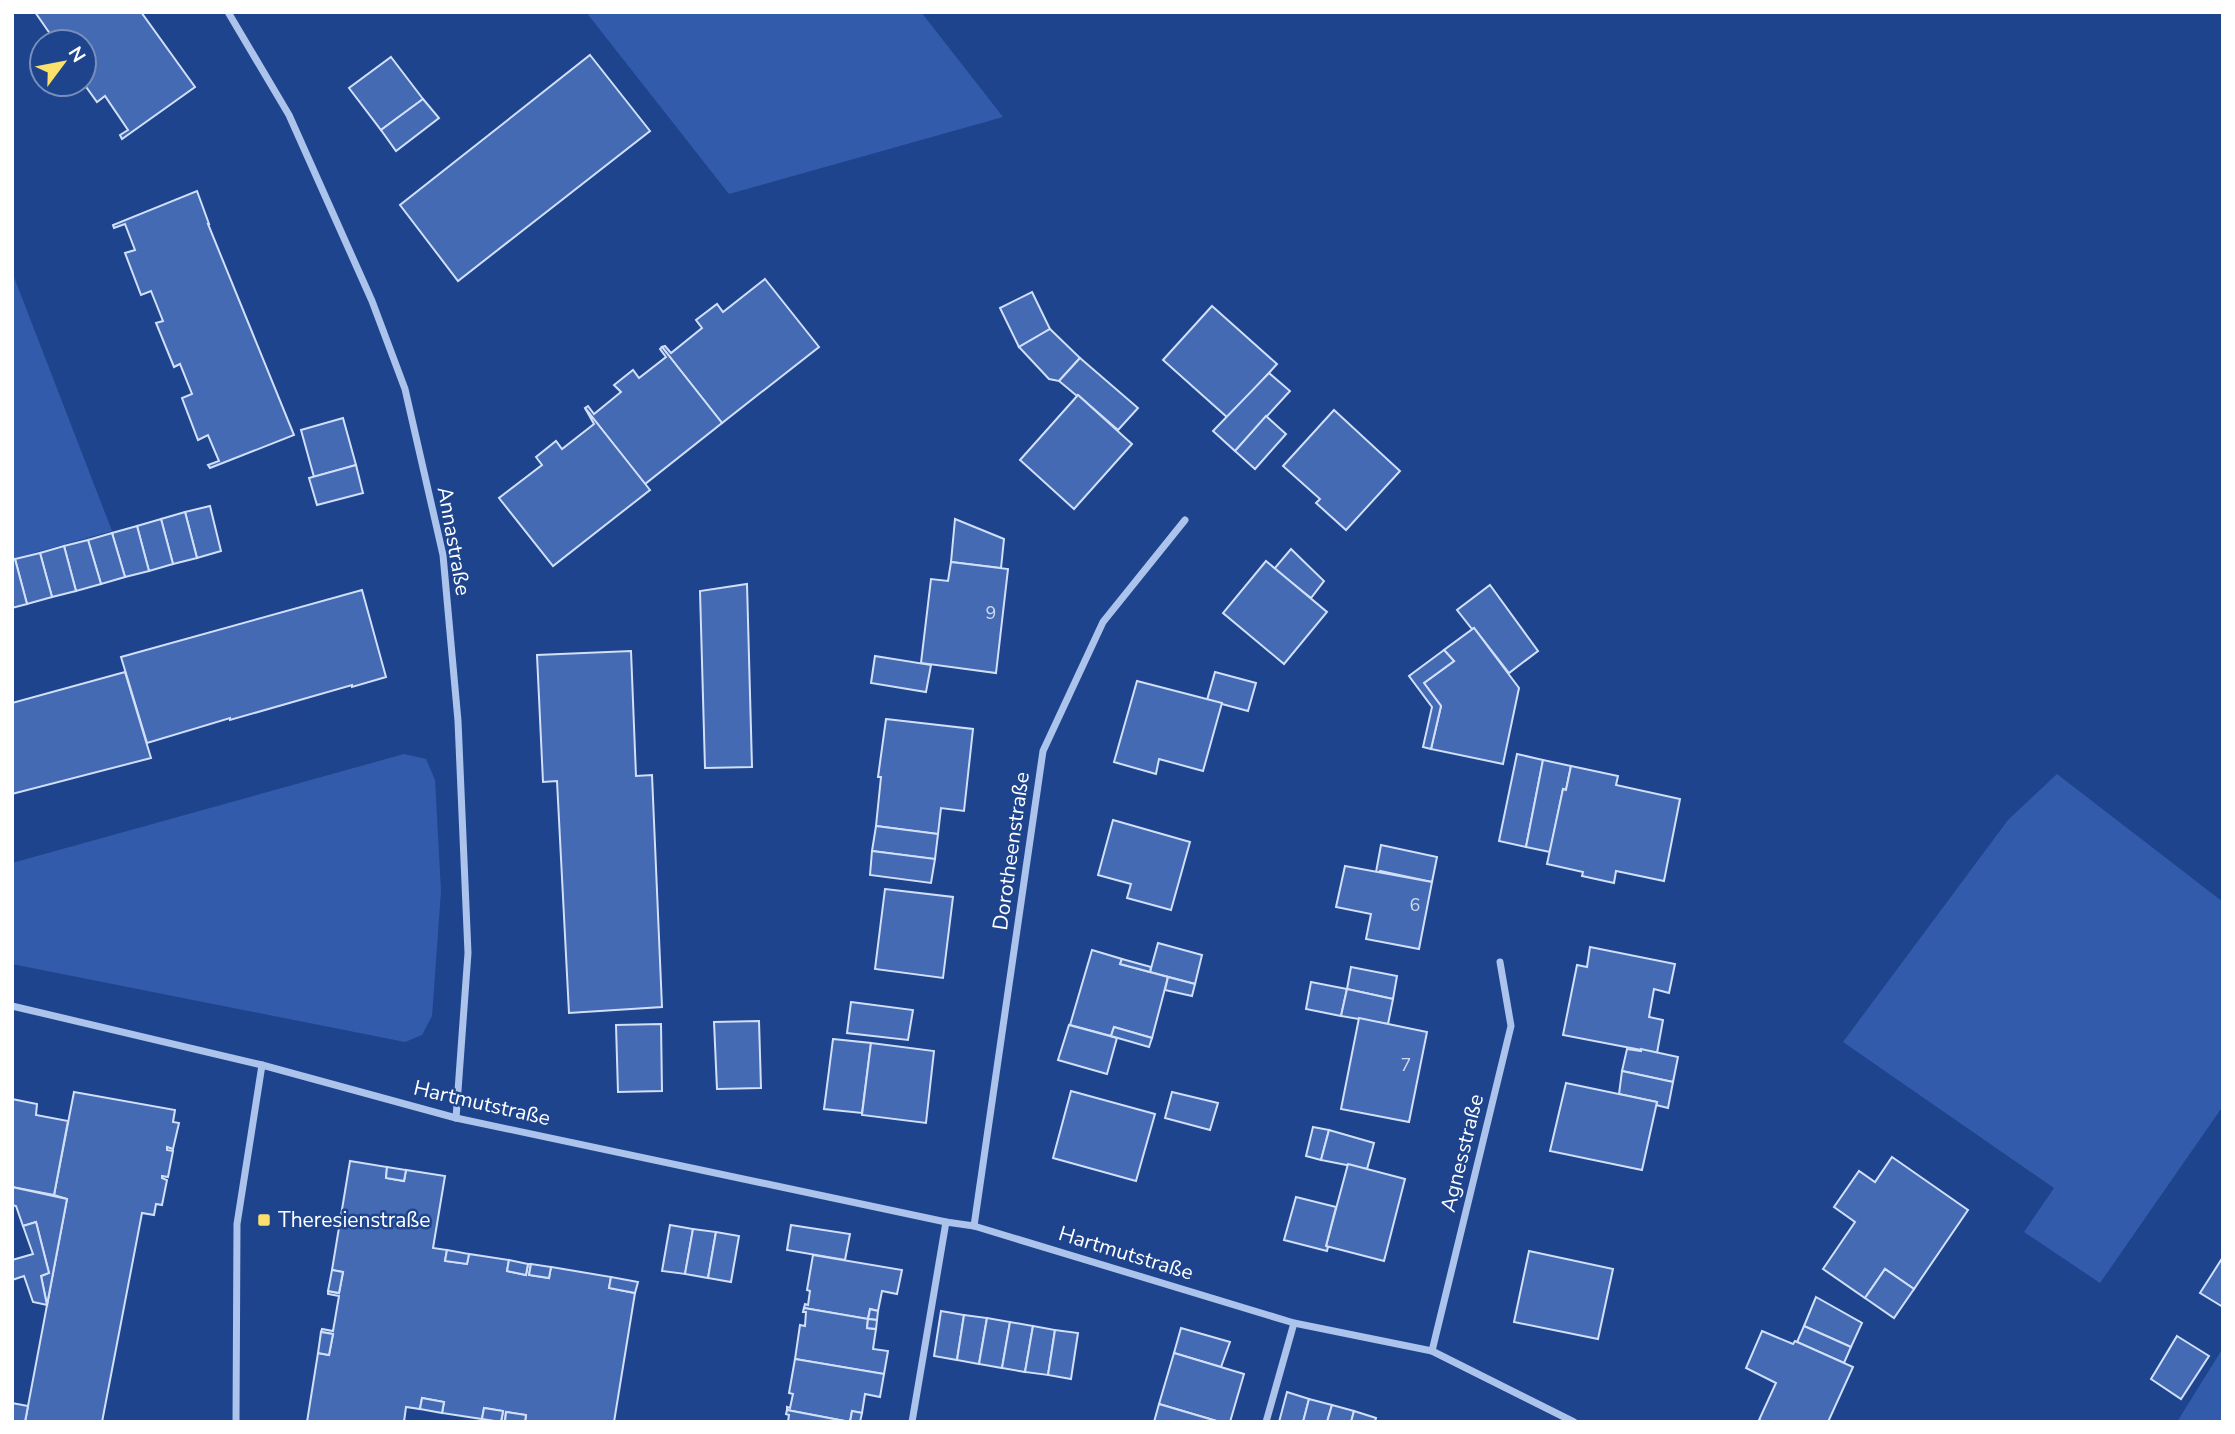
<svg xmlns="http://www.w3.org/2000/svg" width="2235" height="1434" font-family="'Nunito Sans',sans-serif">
<rect width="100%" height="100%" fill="#1e448d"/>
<!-- green -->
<g fill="#325cab">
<polygon points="586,12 921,12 1003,117 729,194"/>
<polygon points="12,272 112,531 12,559"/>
<polygon points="404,754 426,759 435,780 441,891 432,1016 422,1035 405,1042 12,964 12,863"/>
<polygon points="2057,774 2223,902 2223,1106 2100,1283 2024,1232 2054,1188 1843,1042 2008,820"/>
<polygon points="2223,1348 2223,1422 2177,1422"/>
</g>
<!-- building -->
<g fill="#436ab3" stroke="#d1dff9" stroke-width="2">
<polygon points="35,12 141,12 195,87 122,139 120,135 128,130 105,96 97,102 84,84 84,42 68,42 63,36 55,41"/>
<polygon points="590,55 650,131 458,281 400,205"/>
<polygon points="391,57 423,99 381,130 349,88"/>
<polygon points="423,99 439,118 396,151 381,130"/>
<polygon points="197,191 209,224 208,224 294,435 210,468 208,465 219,461 208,435 198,440 182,398 192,394 180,364 174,367 156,323 163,321 151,291 141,295 125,253 135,250 125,224 114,228 113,225"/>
<polygon points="765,279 819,347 722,423 662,347 665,346 671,353 702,328 696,320 717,304 723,312"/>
<polygon points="1032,292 1050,329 1019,347 1000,308"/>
<polygon points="1212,306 1277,364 1228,418 1163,360"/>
<polygon points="1050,329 1080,358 1059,381 1049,379 1019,347"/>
<polygon points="662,347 722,423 645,484 585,408 588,406 594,414 621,392 614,385 633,370 639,378 666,357 660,349"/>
<polygon points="1080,358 1138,408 1118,430 1078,395 1077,396 1059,381"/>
<polygon points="1269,373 1290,391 1235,451 1213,431"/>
<polygon points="1078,395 1132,444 1074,509 1020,460"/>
<polygon points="585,408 650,490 553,566 499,498 542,465 536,457 556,441 562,449 594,424"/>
<polygon points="1334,410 1400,471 1346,530 1316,503 1320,499 1283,466"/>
<polygon points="1266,416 1286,434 1255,469 1235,451"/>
<polygon points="343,418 356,465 314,477 301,430"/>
<polygon points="356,465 363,493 317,505 309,478"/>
<polygon points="210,506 221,551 197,558 185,512"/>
<polygon points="185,512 197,558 173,564 161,519"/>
<polygon points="161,519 173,564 149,571 137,526"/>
<polygon points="955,519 1004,539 1001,568 951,562"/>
<polygon points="137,526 149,571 125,577 112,533"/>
<polygon points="112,533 125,577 101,584 88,540"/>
<polygon points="88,540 101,584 76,591 64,546"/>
<polygon points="64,546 76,591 52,597 40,553"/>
<polygon points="1291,549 1324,581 1311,598 1274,569"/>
<polygon points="40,553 52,597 27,604 15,559"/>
<polygon points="15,559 27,604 12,608 12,560"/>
<polygon points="1266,561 1327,612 1284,664 1223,613"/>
<polygon points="951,562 1008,569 996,673 921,663 931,579 948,581"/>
<polygon points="747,584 752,767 705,768 700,591"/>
<polygon points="1490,585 1538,651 1509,673 1474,628 1472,629 1457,610"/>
<polygon points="362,590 386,677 352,687 352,685 230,720 230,718 147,743 121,657"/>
<polygon points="1474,628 1519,688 1503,764 1431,749 1441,706 1424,683 1454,661 1444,650"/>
<polygon points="1444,650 1454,661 1424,683 1441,706 1431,749 1423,747 1432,707 1409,676"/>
<polygon points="631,651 636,776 652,775 662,1007 569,1013 557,781 543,782 537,655"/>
<polygon points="875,656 931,665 926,692 871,683"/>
<polygon points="125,672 151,758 12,794 12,703"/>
<polygon points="1215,672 1256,683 1248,711 1207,700"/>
<polygon points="1137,681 1222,703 1203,771 1159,759 1156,774 1114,762"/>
<polygon points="886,719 973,729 964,811 941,808 938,834 876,826 881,777 878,777"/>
<polygon points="1517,754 1543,760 1526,847 1499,841"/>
<polygon points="1543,760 1571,766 1566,790 1563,789 1550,852 1526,847"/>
<polygon points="1571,766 1618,776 1616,785 1680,799 1664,881 1616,871 1614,883 1582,876 1583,872 1547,864 1563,789 1566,790"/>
<polygon points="1113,820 1190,842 1171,910 1127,898 1131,884 1098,875"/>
<polygon points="876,826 938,834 935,859 872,851"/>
<polygon points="1381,845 1437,857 1432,882 1380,871 1379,873 1376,872"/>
<polygon points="872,851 935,859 931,883 870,875"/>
<polygon points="1345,866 1432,882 1419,949 1366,939 1371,914 1336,907"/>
<polygon points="885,889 953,897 943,978 875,969"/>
<polygon points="1158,943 1202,955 1195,984 1150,972"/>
<polygon points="1590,947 1675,964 1669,993 1654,989 1649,1017 1663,1020 1657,1053 1563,1035 1577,965 1587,967"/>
<polygon points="1092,950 1122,959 1120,964 1168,977 1152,1038 1114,1027 1111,1036 1070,1025"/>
<polygon points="1122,959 1151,967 1150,972 1120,964"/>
<polygon points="1351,967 1397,976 1393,999 1347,989"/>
<polygon points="1168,977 1195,984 1192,996 1165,990"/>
<polygon points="1311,982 1347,989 1341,1016 1306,1009"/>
<polygon points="1347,989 1393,999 1388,1024 1341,1016"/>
<polygon points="851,1002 913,1010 908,1040 847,1033"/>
<polygon points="1359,1018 1427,1032 1409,1122 1341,1109"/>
<polygon points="759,1021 761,1088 717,1089 714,1022"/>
<polygon points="661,1024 662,1091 618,1092 616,1025"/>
<polygon points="1069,1025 1117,1038 1107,1074 1058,1060"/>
<polygon points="1114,1027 1152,1038 1149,1047 1111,1036"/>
<polygon points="833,1039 871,1043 862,1113 824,1109"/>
<polygon points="871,1043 934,1051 926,1123 862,1115"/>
<polygon points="1627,1049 1641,1051 1641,1049 1678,1057 1673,1082 1622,1071"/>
<polygon points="1622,1071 1673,1082 1668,1108 1656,1105 1657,1102 1619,1094"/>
<polygon points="1566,1083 1657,1102 1642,1170 1550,1151"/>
<polygon points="1071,1091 1155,1114 1136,1181 1053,1158"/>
<polygon points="74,1092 175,1110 173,1122 179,1123 173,1149 167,1147 167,1150 173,1151 168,1177 162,1176 162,1178 167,1180 162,1205 156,1204 154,1215 142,1213 102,1422 25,1422 67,1199 54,1195"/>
<polygon points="1172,1092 1218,1103 1210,1130 1165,1118"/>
<polygon points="12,1099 37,1104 36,1115 68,1121 54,1195 12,1187"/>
<polygon points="1313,1127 1329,1130 1321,1160 1306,1156"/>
<polygon points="1329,1130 1374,1143 1367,1169 1321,1160"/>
<polygon points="1892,1157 1968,1210 1914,1289 1885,1269 1865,1298 1823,1269 1855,1222 1834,1207 1859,1171 1875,1182"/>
<polygon points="350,1161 387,1167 386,1178 404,1181 406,1170 445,1176 433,1248 447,1250 445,1261 467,1264 469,1254 509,1260 507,1271 526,1275 528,1264 531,1264 529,1275 549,1278 551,1267 611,1277 609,1288 635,1293 614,1422 525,1422 526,1415 506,1412 505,1422 501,1422 503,1411 484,1408 482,1419 442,1413 444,1402 422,1398 420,1409 406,1407 404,1422 307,1422 318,1353 329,1355 333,1334 321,1332 322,1329 333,1331 339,1296 328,1294 328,1291 339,1293 343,1272 332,1270"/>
<polygon points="1348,1164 1405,1179 1384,1261 1326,1246"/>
<polygon points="387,1167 406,1170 404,1181 386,1178"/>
<polygon points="12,1187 67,1199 47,1305 41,1276 49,1273 36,1222 23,1226 16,1206 12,1205"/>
<polygon points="1296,1197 1336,1207 1326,1246 1328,1247 1327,1251 1284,1240"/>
<polygon points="36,1222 49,1273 41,1276 47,1305 33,1302 24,1276 12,1280 12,1260 33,1254 23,1226"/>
<polygon points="670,1225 693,1229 685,1274 662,1271"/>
<polygon points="791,1225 850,1234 845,1260 787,1250"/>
<polygon points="693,1229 716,1232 708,1278 685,1274"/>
<polygon points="716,1232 739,1236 731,1282 708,1278"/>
<polygon points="447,1250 469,1254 467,1264 445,1261"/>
<polygon points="1529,1251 1613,1269 1598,1339 1514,1322"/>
<polygon points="813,1255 902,1270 897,1294 882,1291 878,1311 870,1309 868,1319 804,1308 805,1304 808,1305 810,1291 807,1290"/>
<polygon points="2223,1257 2223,1307 2200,1293"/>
<polygon points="509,1260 528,1264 526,1275 507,1271"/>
<polygon points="531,1264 551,1267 549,1278 529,1275"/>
<polygon points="1885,1269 1914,1289 1894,1318 1865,1298"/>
<polygon points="332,1270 343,1272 339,1293 328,1291"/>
<polygon points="611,1277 638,1282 635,1293 609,1288"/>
<polygon points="1816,1297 1862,1323 1851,1347 1804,1326"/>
<polygon points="804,1308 868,1319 867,1328 876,1329 873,1349 888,1351 884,1374 795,1359 800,1325 805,1326 806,1312 803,1312"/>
<polygon points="870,1309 878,1311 877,1320 868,1319"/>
<polygon points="941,1311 964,1315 957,1360 934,1356"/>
<polygon points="964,1315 987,1318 979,1364 957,1360"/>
<polygon points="987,1318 1010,1322 1002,1368 979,1364"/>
<polygon points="868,1319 877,1320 876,1329 867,1328"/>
<polygon points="1010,1322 1033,1326 1025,1372 1002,1368"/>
<polygon points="1033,1326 1055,1330 1048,1375 1025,1372"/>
<polygon points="1804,1326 1851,1347 1844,1363 1797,1342"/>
<polygon points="1181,1328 1230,1342 1221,1367 1174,1353"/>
<polygon points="1055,1330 1078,1333 1071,1379 1048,1375"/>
<polygon points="1762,1331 1793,1344 1795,1341 1853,1367 1828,1422 1764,1422 1759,1420 1776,1383 1746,1368"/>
<polygon points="321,1332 333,1334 329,1355 318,1353"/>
<polygon points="2177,1336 2209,1356 2181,1399 2151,1379"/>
<polygon points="1174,1353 1244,1374 1230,1422 1220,1422 1159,1404"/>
<polygon points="795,1359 884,1374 880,1397 865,1394 862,1413 852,1411 850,1422 787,1410 787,1407 790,1408 793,1394 789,1393"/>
<polygon points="1287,1392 1309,1399 1303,1422 1279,1422"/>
<polygon points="422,1398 444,1402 442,1413 420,1409"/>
<polygon points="1309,1399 1332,1405 1327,1422 1303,1422"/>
<polygon points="12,1403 28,1406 25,1422 12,1422"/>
<polygon points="1159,1404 1220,1422 1154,1422"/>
<polygon points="1332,1405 1354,1411 1351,1422 1327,1422"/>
<polygon points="484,1408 503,1411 501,1422 482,1419"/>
<polygon points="787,1410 850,1422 788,1422 789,1415 786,1414"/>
<polygon points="852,1411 862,1413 860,1422 850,1422"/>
<polygon points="1354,1411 1376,1418 1375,1422 1351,1422"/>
<polygon points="506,1412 526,1415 525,1422 505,1422"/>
</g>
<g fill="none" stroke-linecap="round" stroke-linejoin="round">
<!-- street -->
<g stroke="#acc3ec" stroke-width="7">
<polyline points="228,12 289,115 372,301 405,389 443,555 458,721 468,953 456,1118"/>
<polyline points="12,1006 262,1065 456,1118 946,1222 974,1226 1294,1323 1432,1351 1574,1422"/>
<polyline points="974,1226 1043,751 1103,622 1185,520"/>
<polyline points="1432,1351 1511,1026 1500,962"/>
<polyline points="236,1422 237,1224 262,1065"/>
<polyline points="912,1422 946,1222"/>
<polyline points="1266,1422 1294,1323"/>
</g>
</g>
<!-- markers -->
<rect fill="#fbe06c" stroke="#1e448d" stroke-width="2.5" x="257" y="1213" width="14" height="14" rx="3.5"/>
<g text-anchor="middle" stroke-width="5" stroke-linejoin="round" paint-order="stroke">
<!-- number labels -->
<g font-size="18" fill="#d0daec">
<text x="991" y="619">9</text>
<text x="1415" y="911">6</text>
<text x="1406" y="1071">7</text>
</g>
<!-- street labels -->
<g font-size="21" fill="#fff" stroke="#1e448d">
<text transform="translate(454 541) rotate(80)" y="7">Annastraße</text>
<text transform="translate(1011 851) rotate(-82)" y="7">Dorotheenstraße</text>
<text transform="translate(482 1103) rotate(13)" y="7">Hartmutstraße</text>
<text transform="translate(1462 1153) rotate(-76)" y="7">Agnesstraße</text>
<text transform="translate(1126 1253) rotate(17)" y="7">Hartmutstraße</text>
</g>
<!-- poi labels -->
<g font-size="21" fill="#fff" stroke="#1e448d" text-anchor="start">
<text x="278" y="1227">Theresienstraße</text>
</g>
</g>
<!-- border -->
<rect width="2235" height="1434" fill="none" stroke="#ffffff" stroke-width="28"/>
<!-- north arrow -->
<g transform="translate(63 63) rotate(58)"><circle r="33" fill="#1e448d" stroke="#788fbb" stroke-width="2"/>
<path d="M0-5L12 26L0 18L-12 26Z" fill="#fbe06c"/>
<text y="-10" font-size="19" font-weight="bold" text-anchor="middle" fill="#ffffff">N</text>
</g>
</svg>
